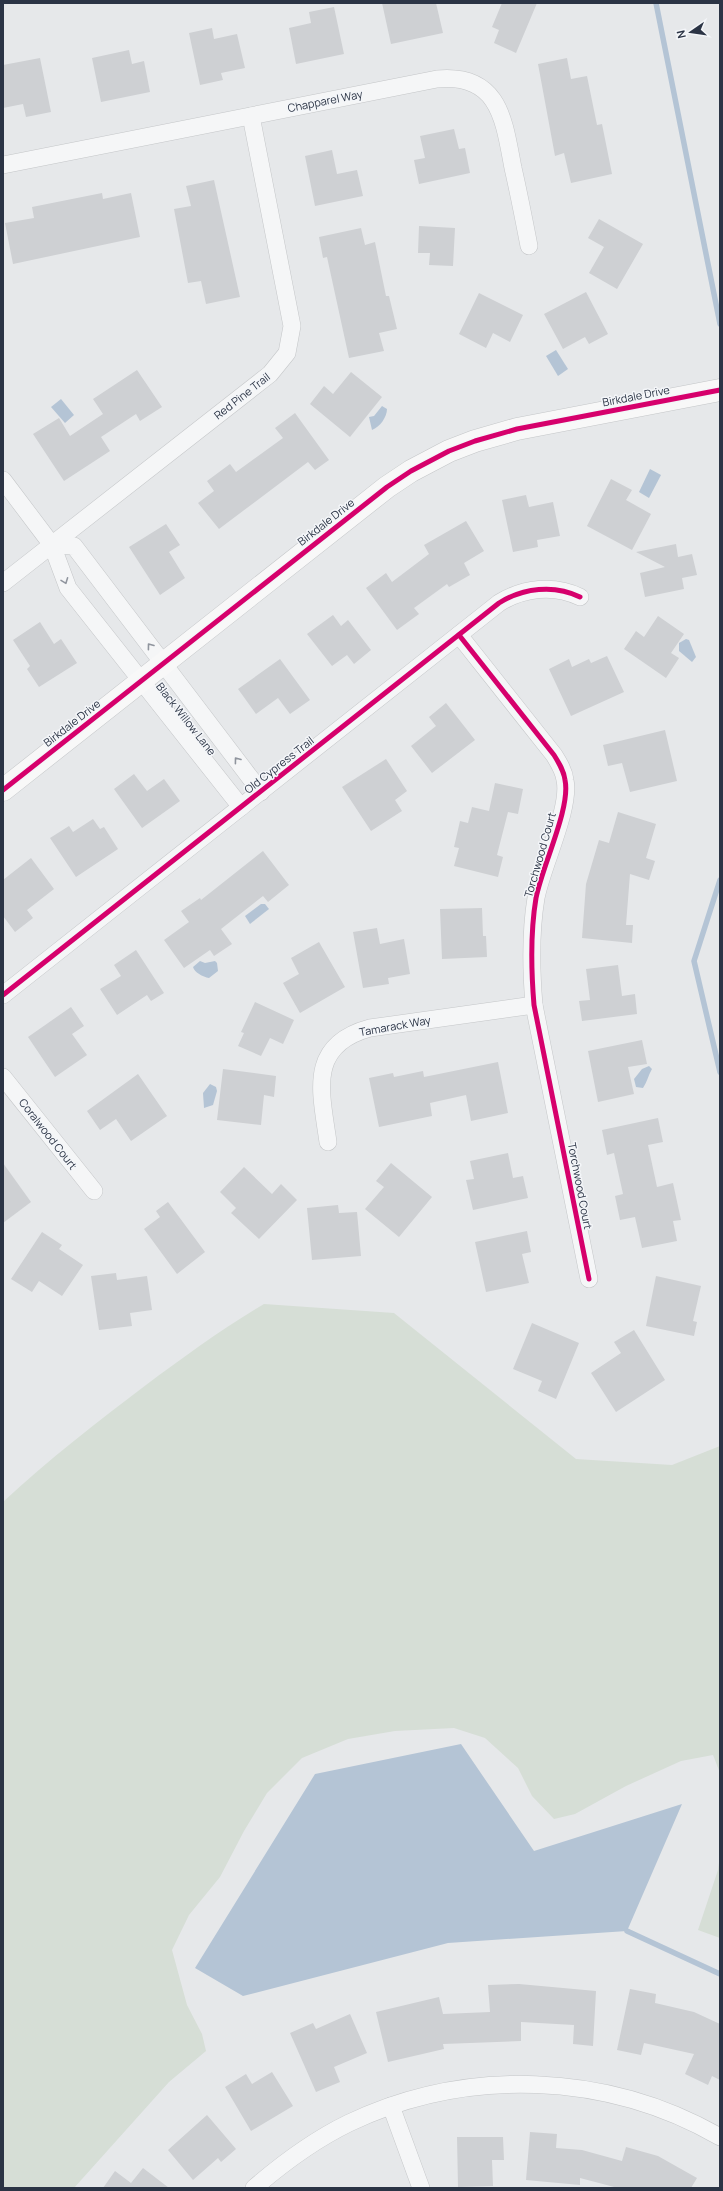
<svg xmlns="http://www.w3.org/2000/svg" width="723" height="2191" font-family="Manrope,sans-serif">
<rect width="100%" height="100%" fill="#e6e8ea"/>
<!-- green -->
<g fill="#d6ded6">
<path d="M264,1304l130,9 182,146 96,6 48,-19v327l-7,-18 -32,6 -55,25 -51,28 -21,5 -22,-23 -14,-28 -33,-30 -31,-10 -59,3 -47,8 -46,19 -35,35 -23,38 -24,46 -31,38 -17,35 15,55 15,29 4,17 -37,31 -95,106h-71v-686c45,-42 94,-80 143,-117 39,-29 76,-56 118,-81z"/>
<polygon points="720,1855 720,1938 698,1930 718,1870"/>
</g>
<!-- water -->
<g fill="#b4c4d5">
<polygon points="556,350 568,369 558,376 546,356"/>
<polygon points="61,399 74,415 65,423 51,407"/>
<path d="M382,406l5,3c0,8 -7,18 -15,21l-3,-13 5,-1z"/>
<polygon points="650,469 661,475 649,498 639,492"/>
<polygon points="686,639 689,640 696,657 692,662 679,651 679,643"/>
<polygon points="261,904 265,904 269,909 250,924 245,916"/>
<path d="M200,961l5,2 10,-2 2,2 1,8 -9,7c-6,-1 -15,-6 -16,-11z"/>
<path d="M649,1066l3,3c-4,7 -5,13 -9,19l-7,-1 -2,-8 8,-10z"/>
<polygon points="210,1084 216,1087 217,1091 213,1105 204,1108 203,1093"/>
<polygon points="461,1744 534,1851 682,1804 627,1931 448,1943 243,1996 195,1968 315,1774"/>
</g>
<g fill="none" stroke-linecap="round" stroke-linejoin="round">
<!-- stream -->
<g stroke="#b4c4d5" stroke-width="5.5">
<polyline points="656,3 720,324"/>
<polyline points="720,880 694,961 720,1072"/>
<polyline points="627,1931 720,1974"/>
</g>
</g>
<!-- building -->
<g fill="#ced0d3">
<polygon points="382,3 436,3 443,33 391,44"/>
<polygon points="502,3 537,3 516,53 494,43 499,30 492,27"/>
<polygon points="334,7 344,54 296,64 289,28 311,23 309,12"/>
<polygon points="212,28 214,39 237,34 245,68 221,73 223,80 200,85 189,33"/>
<polygon points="129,50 132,64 144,61 150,92 101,102 92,58"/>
<polygon points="40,58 51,112 26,117 23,104 3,108 3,65"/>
<polygon points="567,58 571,79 587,76 597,125 602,124 612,174 571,183 564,153 555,156 538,64"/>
<polygon points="454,129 459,149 465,148 470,173 419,184 414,160 425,158 420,136"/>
<polygon points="332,150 337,174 357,170 363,196 315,206 305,156"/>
<polygon points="214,180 240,297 206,304 201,281 188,283 174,209 191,206 186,186"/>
<polygon points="102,193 103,199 131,193 140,237 13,264 5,223 34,218 32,207"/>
<polygon points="599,219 643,244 617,289 589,273 604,247 588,238"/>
<polygon points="419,226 455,228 453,266 429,265 430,253 418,253"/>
<polygon points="361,228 365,245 375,242 386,296 389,296 397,329 379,333 384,351 349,358 327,257 323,258 319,237"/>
<polygon points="586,292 608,334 589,344 585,337 563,349 544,314"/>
<polygon points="479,293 523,315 510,342 493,333 486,348 459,334"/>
<polygon points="137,370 162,407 140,421 136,414 101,437 110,451 64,481 33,434 59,418 70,436 103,414 93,399"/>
<polygon points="351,372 382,397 350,437 310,404 324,386 333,394"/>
<polygon points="295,413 329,460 315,470 308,462 219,529 198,503 214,491 207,481 230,464 236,472 283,438 275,428"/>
<polygon points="611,479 632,490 626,500 651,514 632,550 587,526"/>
<polygon points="526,495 529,507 553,502 560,536 537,540 538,547 513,552 502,500"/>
<polygon points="466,521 484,551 464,563 470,575 449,587 447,584 414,608 419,614 397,630 366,588 386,573 392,582 429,554 424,545"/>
<polygon points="166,524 180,545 169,552 185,578 160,595 129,547"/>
<polygon points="676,544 678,557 692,554 697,575 682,578 684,589 645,597 640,573 665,567 636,552"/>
<polygon points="333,615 341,626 348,620 371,650 354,664 347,655 332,666 307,634"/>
<polygon points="658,616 684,634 671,653 679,658 666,678 624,649 636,631 644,637"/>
<polygon points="40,622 54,644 61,639 77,663 39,687 27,669 30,666 13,640"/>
<polygon points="607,656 624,692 571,716 549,669 569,659 572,667 589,659 591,663"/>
<polygon points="280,659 310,700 290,714 278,698 256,714 238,689"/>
<polygon points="446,703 475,740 432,773 411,746 436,726 429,717"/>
<polygon points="665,730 677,781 630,792 622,763 608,766 603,745"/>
<polygon points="386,759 407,791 395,800 402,811 371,831 342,787"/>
<polygon points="134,774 147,791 164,779 180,801 142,828 114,789"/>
<polygon points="495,783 523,789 518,814 508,812 497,855 503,857 498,877 454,866 459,848 454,847 460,821 468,823 472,807 489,811"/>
<polygon points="618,812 656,824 646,858 655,861 649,880 630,874 626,925 633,925 632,943 582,938 586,884 599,840 609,843"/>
<polygon points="93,819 100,829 104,827 118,849 76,877 50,838 69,826 73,832"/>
<polygon points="263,851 289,885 268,902 263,896 221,929 232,944 214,956 210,950 184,968 164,940 189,922 181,911 200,898 201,900"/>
<polygon points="31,858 54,889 27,910 33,918 15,932 3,916 3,880"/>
<polygon points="482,908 483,936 486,936 487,957 442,959 440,909"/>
<polygon points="377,928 380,944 404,939 410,974 388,978 389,984 363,988 353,932"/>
<polygon points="319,942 345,987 300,1013 283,983 299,974 291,958"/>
<polygon points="136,950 164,993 151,1001 147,995 117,1015 100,989 121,976 114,965"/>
<polygon points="618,965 622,996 635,994 637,1014 582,1021 579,1001 590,1000 586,969"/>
<polygon points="255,1002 294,1020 283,1044 270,1038 261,1056 238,1046 244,1033 241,1032"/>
<polygon points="71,1007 84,1026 72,1034 87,1055 55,1077 28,1037"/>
<polygon points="642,1040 647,1064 628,1067 634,1094 598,1102 588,1051"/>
<polygon points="498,1062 508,1113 471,1121 466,1095 430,1103 432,1116 379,1127 369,1078 393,1073 394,1077 423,1071 424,1077"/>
<polygon points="223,1069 276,1076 274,1097 264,1095 261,1125 217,1120"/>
<polygon points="138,1074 167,1116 131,1141 116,1119 100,1130 87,1111"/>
<polygon points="658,1118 663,1142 648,1145 657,1187 673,1183 681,1220 673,1221 677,1241 642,1248 635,1217 620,1220 615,1196 623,1194 614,1153 607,1155 602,1130"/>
<polygon points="508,1153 513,1178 523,1176 528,1198 473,1210 466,1180 474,1179 470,1161"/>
<polygon points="3,1163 31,1202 3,1223"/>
<polygon points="391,1163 432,1197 399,1237 365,1209 384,1187 376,1181"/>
<polygon points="244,1167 272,1194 281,1184 297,1200 259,1239 231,1213 236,1208 220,1192"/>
<polygon points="168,1202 205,1252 177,1274 144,1229 160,1217 156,1211"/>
<polygon points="338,1205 339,1213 357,1212 361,1256 312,1260 307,1208"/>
<polygon points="527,1231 531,1252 522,1254 529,1283 486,1292 475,1242"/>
<polygon points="42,1232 62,1245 59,1249 83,1265 62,1296 39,1281 32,1292 11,1279"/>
<polygon points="116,1273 117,1280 147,1276 152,1310 130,1313 132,1326 99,1330 91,1276"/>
<polygon points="656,1276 701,1286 693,1321 697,1322 694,1336 646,1326"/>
<polygon points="532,1323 579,1343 556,1399 538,1391 542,1381 513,1369"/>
<polygon points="634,1330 665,1380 616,1412 591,1373 621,1353 614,1342"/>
<polygon points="519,1984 596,1991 593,2046 573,2044 574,2025 521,2022 521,2041 443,2044 444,2049 388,2062 376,2012 439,1997 443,2014 490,2012 488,1985"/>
<polygon points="630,1989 656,1994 655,2003 694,2012 720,2024 720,2080 712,2076 708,2085 685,2074 694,2054 644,2043 641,2055 617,2050"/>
<polygon points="350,2014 367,2053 334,2067 340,2082 316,2092 290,2033 313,2023 316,2029"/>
<polygon points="272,2072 293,2106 251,2131 225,2087 246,2074 252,2084"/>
<polygon points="207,2115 236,2149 221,2162 218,2158 193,2180 168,2150"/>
<polygon points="530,2132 557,2134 556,2148 582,2150 622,2161 626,2147 658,2156 697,2178 691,2188 618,2188 580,2178 580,2185 526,2180"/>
<polygon points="457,2137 503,2137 504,2160 492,2160 493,2186 458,2187"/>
<polygon points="143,2168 169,2188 103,2188 115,2171 131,2183"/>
</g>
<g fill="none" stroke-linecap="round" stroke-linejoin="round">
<defs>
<g id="street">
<path d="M3,165l434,-86c63,-6 67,42 76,89 6,26 11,52 16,78"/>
<polyline points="3,480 52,545 68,588 241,807"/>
<polyline points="52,545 74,546 261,792"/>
<polyline points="3,583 270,374 287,353 292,326 251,116"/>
<path d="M459,635l95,120c5,8 10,16 11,25 6,28 -23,86 -29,118 -6,36 -5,71 -2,107l55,274"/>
<path d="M3,995l496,-392c24,-15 55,-19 81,-6"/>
<polyline points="3,1077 94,1191"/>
<path d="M328,1142c-7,-50 -21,-97 42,-114l164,-23"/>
<polyline points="391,2106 421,2188"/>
<path d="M254,2188c29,-25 60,-48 95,-65 117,-56 258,-51 371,14"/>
</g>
<polyline id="secondary" points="3,790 387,487 411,471 449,451 475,441 517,429 720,390"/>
</defs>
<!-- street casing -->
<use href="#street" stroke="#c4c6c8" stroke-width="18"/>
<!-- secondary casing -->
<use href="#secondary" stroke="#c4c6c8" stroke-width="23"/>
<!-- street -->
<use href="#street" stroke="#f5f6f7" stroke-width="17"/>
<!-- secondary -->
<use href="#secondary" stroke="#f8f8f8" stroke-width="22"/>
<defs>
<g id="cycleway">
<path d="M459,635l95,120c5,8 10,16 11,25 6,28 -23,86 -29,118 -6,36 -5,71 -2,107l55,274"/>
<polyline points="3,790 387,487 411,471 449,451 475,441 517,429 720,390"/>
<path d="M3,995l496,-392c24,-15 55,-19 81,-6"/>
</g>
</defs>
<!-- cycleway casing -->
<use href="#cycleway" stroke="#f4f6f9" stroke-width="8"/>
<!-- cycleway -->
<use href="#cycleway" stroke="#d6006c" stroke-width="5"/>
</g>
<!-- one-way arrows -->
<defs><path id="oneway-chevron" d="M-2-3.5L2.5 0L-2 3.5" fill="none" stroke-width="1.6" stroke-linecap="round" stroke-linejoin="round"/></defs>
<g stroke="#90959e">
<use href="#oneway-chevron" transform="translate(65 581) rotate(69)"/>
<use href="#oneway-chevron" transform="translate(150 646) rotate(-127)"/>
<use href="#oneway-chevron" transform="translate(237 760) rotate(-127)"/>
</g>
<g text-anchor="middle" stroke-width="3" stroke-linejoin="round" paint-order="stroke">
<!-- street labels -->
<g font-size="11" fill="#2b3445" stroke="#f4f6f9">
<text transform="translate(325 101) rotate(-11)" y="4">Chapparel Way</text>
<text transform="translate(242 396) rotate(-38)" y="4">Red Pine Trail</text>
<text transform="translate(636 396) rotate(-11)" y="4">Birkdale Drive</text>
<text transform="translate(326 522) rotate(-38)" y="4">Birkdale Drive</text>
<text transform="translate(186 719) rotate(52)" y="4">Black Willow Lane</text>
<text transform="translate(72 723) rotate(-38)" y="4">Birkdale Drive</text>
<text transform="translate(279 765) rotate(-38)" y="4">Old Cypress Trail</text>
<text transform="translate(540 855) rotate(-74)" y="4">Torchwood Court</text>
<text transform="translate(395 1026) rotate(-10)" y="4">Tamarack Way</text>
<text transform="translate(48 1134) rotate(52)" y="4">Coralwood Court</text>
<text transform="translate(580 1186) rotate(79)" y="4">Torchwood Court</text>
</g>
</g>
<!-- border -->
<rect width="723" height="2191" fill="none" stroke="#2b3445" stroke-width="8"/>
<!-- north arrow -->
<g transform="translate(691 32) rotate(257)" stroke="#f4f6f9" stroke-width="3" paint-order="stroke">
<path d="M0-3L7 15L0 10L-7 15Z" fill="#2b3445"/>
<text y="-6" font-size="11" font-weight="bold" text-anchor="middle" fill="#2b3445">N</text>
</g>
</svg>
